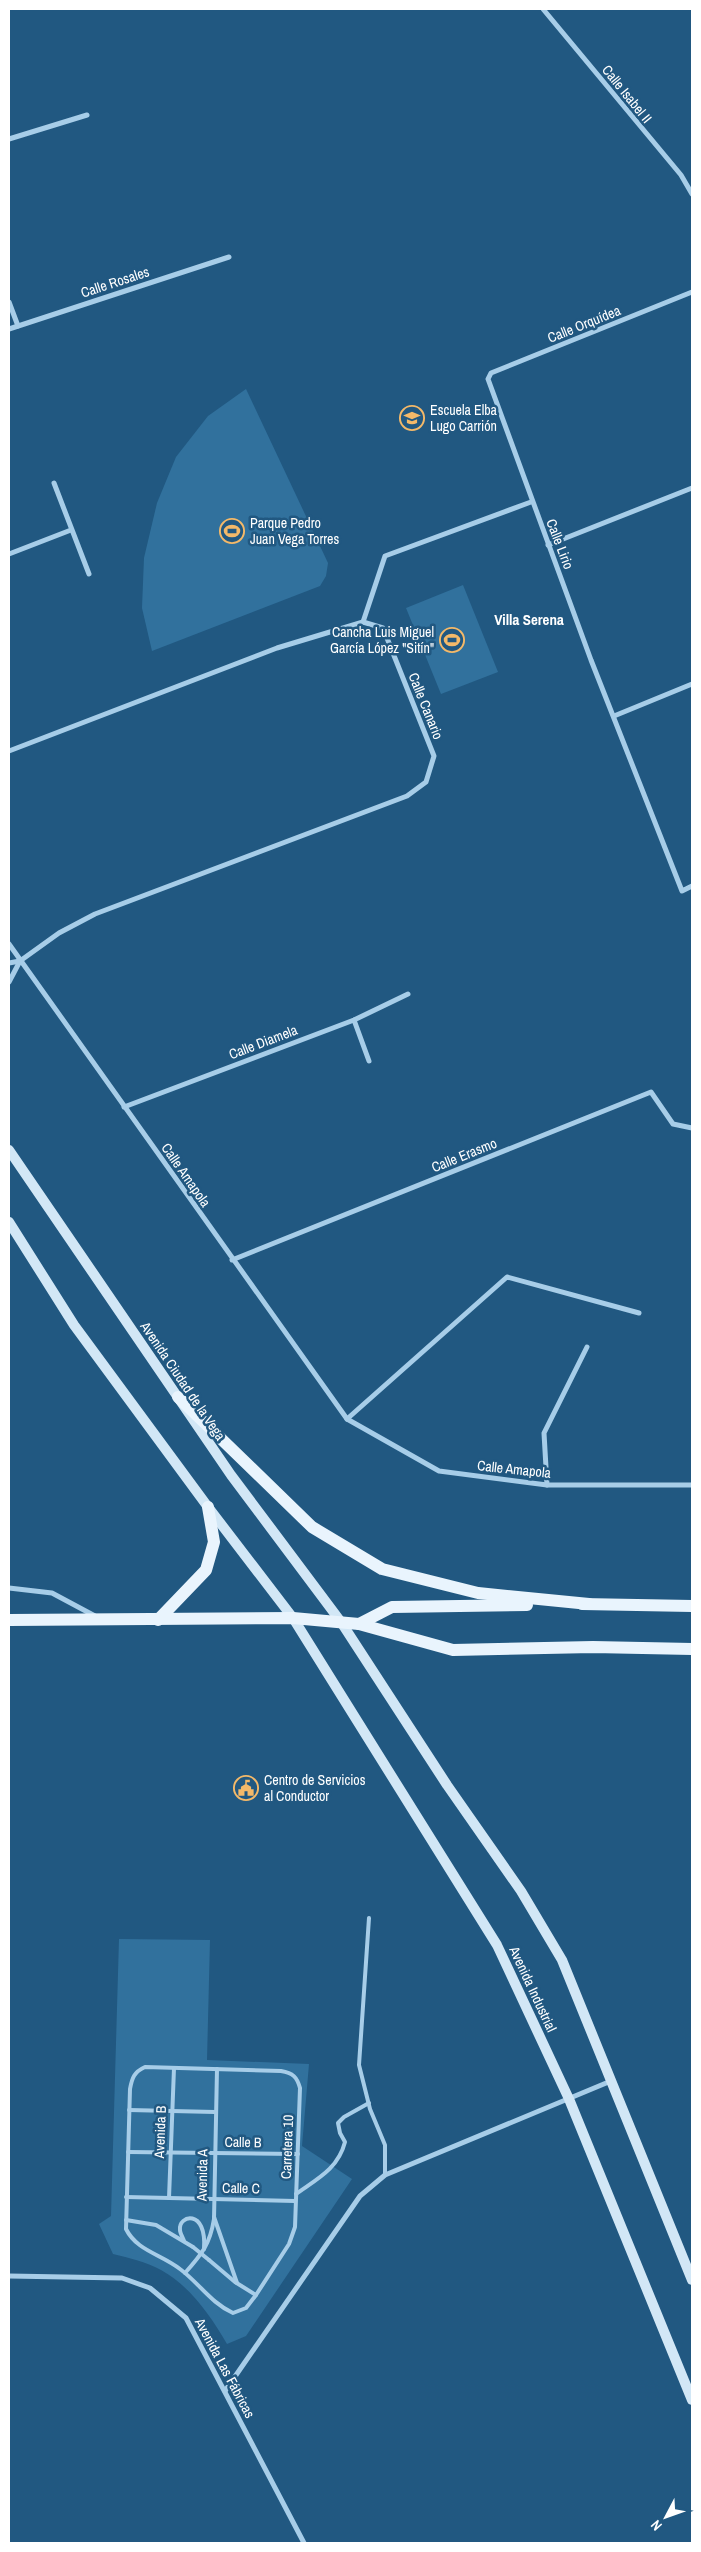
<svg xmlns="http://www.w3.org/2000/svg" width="701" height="2552" font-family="'Archivo Narrow',sans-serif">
<rect width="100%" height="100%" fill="#215881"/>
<!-- green -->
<g fill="#31719d">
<polygon points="246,389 328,563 326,576 320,586 152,651 142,608 144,558 157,503 176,457 208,416"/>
<polygon points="463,585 498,672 441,694 406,608"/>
<path d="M119,1939l91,1 -3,120 102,4 -7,82 50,33 -106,157 -19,8c-17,-29 -36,-57 -66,-74 -14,-8 -32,-12 -48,-16l-14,-30 12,-8z"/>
</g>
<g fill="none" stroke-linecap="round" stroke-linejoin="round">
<!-- lane -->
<g stroke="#a7cde8" stroke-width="4">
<polyline points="369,1918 359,2065 370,2109 385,2145 385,2175"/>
<path d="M145,2067l136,4c12,2 16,6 19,17l-5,139 -6,17 -33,51 -10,13 -13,5c-22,-10 -34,-30 -53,-44 -19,-15 -43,-18 -54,-40l4,-140c2,-11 4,-17 15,-22z"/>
<polyline points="129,2110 215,2112"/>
<polyline points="128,2152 298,2154"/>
<path d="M296,2194c21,-15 42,-25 49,-52l-5,-9 -2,-10 6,-6 25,-14"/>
<polyline points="126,2197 295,2201"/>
<polyline points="169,2198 174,2068"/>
<polyline points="214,2217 237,2283"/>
<polyline points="126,2220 156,2225 193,2247"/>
<path d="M184,2241c-1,-3 -4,-8 -4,-11 -2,-15 27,-22 24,19"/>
<polyline points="209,2260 235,2282 256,2295"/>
<path d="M185,2273c17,-19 25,-29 29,-54l3,-150"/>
</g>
<!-- street -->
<g stroke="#a7cde8" stroke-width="5">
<polyline points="543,9 681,175 692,194"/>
<polyline points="9,139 87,115"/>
<polyline points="692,292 491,373 488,379 591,660 682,891 692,886"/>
<polyline points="9,302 18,326"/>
<polyline points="9,329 229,257"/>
<polyline points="54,483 89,574"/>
<polyline points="548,545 692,488"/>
<polyline points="9,554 71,530"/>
<polyline points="363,622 385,556 531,502"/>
<polyline points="614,716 692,684"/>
<polyline points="9,751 277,648 363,622 383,628 434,756 426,782 407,796 95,914 59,933 20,961 9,982"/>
<polyline points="9,944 347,1419 439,1471 547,1485 692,1485"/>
<polyline points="9,963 20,961"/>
<polyline points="354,1020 369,1061"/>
<polyline points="124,1107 354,1020 408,994"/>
<polyline points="232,1260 651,1092 673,1124 692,1128"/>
<polyline points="347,1419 507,1277 639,1313"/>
<polyline points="547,1485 544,1433 587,1347"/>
<polyline points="9,1588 52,1593 95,1616"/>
<polyline points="9,2276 122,2278 150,2288 186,2318 304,2543"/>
<polyline points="225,2391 360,2196 385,2175 611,2081"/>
</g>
<!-- secondary -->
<g stroke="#d2e7f6" stroke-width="10">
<polyline points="9,1150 231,1475 341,1622 447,1785 521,1891 562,1960 692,2280"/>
<polyline points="9,1222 74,1325 208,1507 293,1618 497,1945 569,2099 692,2400"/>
</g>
<!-- primary -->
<g stroke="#e9f4fd" stroke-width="12">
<polyline points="178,1397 312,1527 382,1569 478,1593 589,1604"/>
<polyline points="582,1604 692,1606"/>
<polyline points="9,1620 293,1618 359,1624 453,1650 593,1647 692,1649"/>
<polyline points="158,1620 206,1570 214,1542 208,1507"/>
<polyline points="359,1624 392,1607 527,1605"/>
</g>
<!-- lane-bridge -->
<polyline stroke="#a7cde8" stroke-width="4" points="193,2247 209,2260"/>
</g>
<!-- icons -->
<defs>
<symbol id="school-ring" viewBox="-11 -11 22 22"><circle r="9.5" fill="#215881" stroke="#f4b969" stroke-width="1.5"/><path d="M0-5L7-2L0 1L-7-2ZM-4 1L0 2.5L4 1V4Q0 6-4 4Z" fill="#f4b969"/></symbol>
<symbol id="stadium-ring" viewBox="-11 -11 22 22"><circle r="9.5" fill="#215881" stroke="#f4b969" stroke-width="1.5"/><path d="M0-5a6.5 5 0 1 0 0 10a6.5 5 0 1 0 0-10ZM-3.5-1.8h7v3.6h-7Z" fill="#f4b969"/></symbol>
<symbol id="civic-ring" viewBox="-11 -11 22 22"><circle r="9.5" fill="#215881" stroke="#f4b969" stroke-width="1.5"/><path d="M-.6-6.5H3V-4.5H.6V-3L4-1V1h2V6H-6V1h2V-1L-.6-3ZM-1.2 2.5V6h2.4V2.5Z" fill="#f4b969"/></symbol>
</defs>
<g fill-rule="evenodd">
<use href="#school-ring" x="398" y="404" width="28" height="28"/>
<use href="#stadium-ring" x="218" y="517" width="28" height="28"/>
<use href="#stadium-ring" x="438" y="626" width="28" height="28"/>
<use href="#civic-ring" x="232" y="1774" width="28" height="28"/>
</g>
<g text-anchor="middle" stroke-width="5" stroke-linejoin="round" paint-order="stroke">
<!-- street labels -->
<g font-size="14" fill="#fff" stroke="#215881">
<text transform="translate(627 94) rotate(51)" y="5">Calle Isabel II</text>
<text transform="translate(115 282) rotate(-18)" y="5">Calle Rosales</text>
<text transform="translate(584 324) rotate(-22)" y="5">Calle Orquídea</text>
<text transform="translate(560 544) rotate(69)" y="5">Calle Lirio</text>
<text transform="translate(426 706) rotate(68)" y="5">Calle Canario</text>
<text transform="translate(263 1042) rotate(-21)" y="5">Calle Diamela</text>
<text transform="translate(464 1155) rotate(-22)" y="5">Calle Erasmo</text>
<text transform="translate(186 1175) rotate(55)" y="5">Calle Amapola</text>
<text transform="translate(183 1381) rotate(56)" y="5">Avenida Ciudad de la Vega</text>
<text transform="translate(514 1469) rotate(6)" y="5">Calle Amapola</text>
<text transform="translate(533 1989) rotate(65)" y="5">Avenida Industrial</text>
<text transform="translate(160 2132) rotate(-88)" y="5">Avenida B</text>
<text transform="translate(243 2142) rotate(1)" y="5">Calle B</text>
<text transform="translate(287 2147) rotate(-88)" y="5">Carretera 10</text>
<text transform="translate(202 2175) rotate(-89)" y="5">Avenida A</text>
<text transform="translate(241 2188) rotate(1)" y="5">Calle C</text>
<text transform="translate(225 2368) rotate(62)" y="5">Avenida Las Fábricas</text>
</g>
<!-- poi labels -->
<g font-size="14" fill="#fff" stroke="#215881" text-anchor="start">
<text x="430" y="415">Escuela Elba<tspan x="430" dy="16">Lugo Carrión</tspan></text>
<text x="250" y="528">Parque Pedro<tspan x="250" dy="16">Juan Vega Torres</tspan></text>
<text x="434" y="637" text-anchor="end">Cancha Luis Miguel<tspan x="434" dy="16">García López "Sitín"</tspan></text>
<text x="264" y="1785">Centro de Servicios<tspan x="264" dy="16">al Conductor</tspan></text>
</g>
<!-- neighbourhood labels -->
<g font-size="15" font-weight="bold" fill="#fff" stroke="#215881">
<text x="529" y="625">Villa Serena</text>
</g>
</g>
<!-- border -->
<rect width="701" height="2552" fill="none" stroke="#ffffff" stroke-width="20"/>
<!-- north arrow -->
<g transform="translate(666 2517) rotate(229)" stroke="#215881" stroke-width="4" paint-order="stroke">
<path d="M0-4L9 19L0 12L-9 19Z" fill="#ffffff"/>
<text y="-8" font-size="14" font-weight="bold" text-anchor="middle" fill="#ffffff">N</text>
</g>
</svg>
